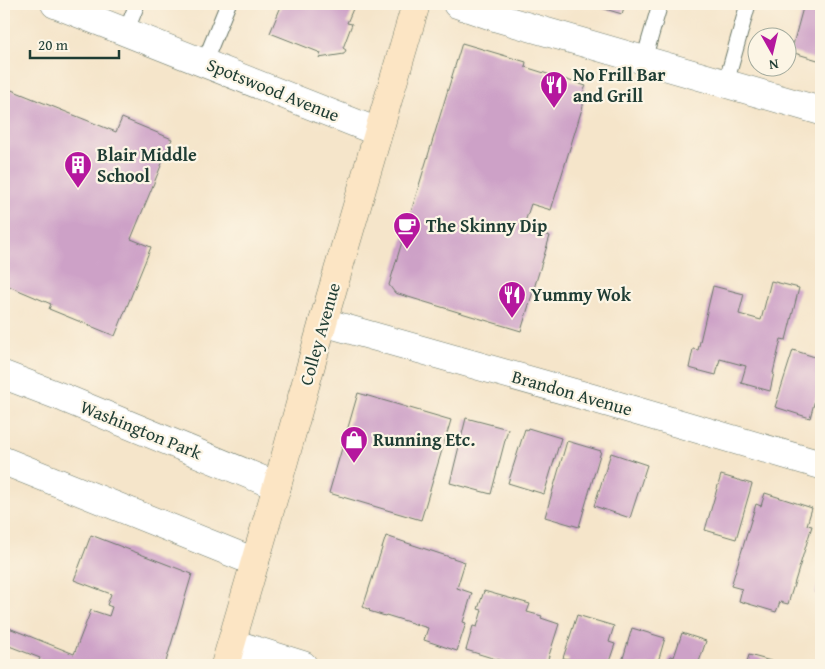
<svg xmlns="http://www.w3.org/2000/svg" width="825" height="669" font-family="'Gentium Book Plus',serif">
<rect width="100%" height="100%" fill="#fcf5e5"/>
<filter id="ink" filterUnits="userSpaceOnUse"><feTurbulence type="fractalNoise" baseFrequency=".02" numOctaves="2"/><feDisplacementMap in="SourceGraphic" scale="10" xChannelSelector="R" yChannelSelector="G"/><feConvolveMatrix kernelMatrix="1 2 1 2 8 2 1 2 1" color-interpolation-filters="sRGB"/></filter>
<filter id="wash" filterUnits="userSpaceOnUse"><feTurbulence type="fractalNoise" baseFrequency=".0096" numOctaves="4" result="noise"/><feDisplacementMap in="SourceGraphic" scale="20" xChannelSelector="R" yChannelSelector="G"/><feGaussianBlur stdDeviation="1.12" result="paint"/><feColorMatrix in="noise" values="0 0 0 0 0 0 0 0 0 0 0 0 0 0 0 0 0 1.4 0 .05"/><feComposite in="paint" operator="in"/></filter>
<g filter="url(#wash)">
<rect width="100%" height="100%" fill="#f5e5ca"/>
<g id="blocks">
<!-- building -->
<g fill="#cda1c7">
<polygon points="282,4 355,4 347,23 352,24 343,48 346,50 344,54 319,58 321,53 270,33"/>
<polygon points="588,4 625,4 622,14"/>
<polygon points="804,4 821,4 821,61 791,52"/>
<polygon points="462,43 526,62 525,67 586,86 584,90 585,99 551,210 531,204 523,228 550,236 521,331 395,293 389,285"/>
<polygon points="4,87 116,132 122,118 172,139 131,239 151,247 115,336 49,309 51,304 4,284"/>
<polygon points="771,281 799,288 786,340 781,339 773,373 774,373 770,391 741,383 746,366 720,359 716,375 689,368 693,349 698,350 713,286 744,294 739,314 761,320"/>
<polygon points="793,350 821,359 821,378 810,418 775,407"/>
<polygon points="358,393 451,420 421,520 329,493"/>
<polygon points="466,418 508,429 491,494 450,483"/>
<polygon points="528,428 561,438 544,494 508,483 525,429 527,430"/>
<polygon points="567,441 601,451 579,527 545,517"/>
<polygon points="611,453 647,465 630,518 594,506"/>
<polygon points="721,475 752,484 736,539 705,530"/>
<polygon points="765,493 812,508 807,525 812,526 788,604 780,602 776,612 739,601 742,589 731,586 756,504 761,506"/>
<polygon points="91,535 192,574 165,665 37,665 40,658 4,644 4,626 74,654 91,610 109,616 112,607 107,605 111,594 74,580"/>
<polygon points="386,536 465,562 457,588 472,593 463,622 466,623 457,651 424,640 428,628 386,615 385,616 369,611 370,610 363,607"/>
<polygon points="821,573 821,594 815,593"/>
<polygon points="484,591 530,604 527,612 542,616 541,618 559,624 546,665 515,665 466,650 473,626 477,627 482,610 478,609"/>
<polygon points="577,615 614,626 609,642 615,644 608,665 567,665 569,659 563,658"/>
<polygon points="632,628 665,638 657,665 621,665"/>
<polygon points="682,633 706,641 698,665 667,665 670,656 674,657"/>
<polygon points="749,655 771,661 770,665 746,665"/>
</g>
</g>
</g>
<g filter="url(#ink)">
<use href="#blocks" fill-opacity="0" stroke="#6a7868" stroke-width="1"/>
<g fill="none" stroke-linecap="round" stroke-linejoin="round">
<defs>
<g id="service">
<polyline points="126,32 137,4"/>
<polyline points="644,59 660,4"/>
<polyline points="204,63 228,4"/>
<polyline points="726,83 748,4"/>
</g>
<g id="minor">
<polyline points="55,4 378,132"/>
<polyline points="457,4 498,18 821,111"/>
<polyline points="323,322 592,398 821,465"/>
<polyline points="4,375 64,398 277,486"/>
<polyline points="4,461 255,562"/>
<polyline points="232,643 303,665"/>
</g>
<polyline id="secondary" points="225,665 277,486 323,322 416,4"/>
</defs>
<!-- service casing -->
<use href="#service" stroke="#6a7868" stroke-width="17"/>
<!-- minor casing -->
<use href="#minor" stroke="#6a7868" stroke-width="29"/>
<!-- secondary casing -->
<use href="#secondary" stroke="#6a7868" stroke-width="29"/>
<!-- service -->
<use href="#service" stroke="#fff" stroke-width="15"/>
<!-- minor -->
<use href="#minor" stroke="#fff" stroke-width="28"/>
<!-- secondary -->
<use href="#secondary" stroke="#fce5c4" stroke-width="28"/>
</g>
</g>
<!-- icons -->
<defs>
<symbol id="restaurant-pin" viewBox="-11 -11 22 30"><path d="M0 17L-7.5 6A9.5 9.5 0 1 1 7.5 6Z" fill="#b5179e" stroke="#fcf5e5"/><path d="M-5-6h1v4h1v-4h1v4h1v-4h1v5L-1.5 .5V6h-2V.5L-5-1ZM5-6V6H3V1.5H1.5Q1.5-4 5-6Z" fill="#fff"/></symbol>
<symbol id="building-pin" viewBox="-11 -11 22 30"><path d="M0 17L-7.5 6A9.5 9.5 0 1 1 7.5 6Z" fill="#b5179e" stroke="#fcf5e5"/><path d="M-4-6H4V6H1V3H-1V6H-4ZM-2.5-4.3h1.7v1.8h-1.7ZM.8-4.3h1.7v1.8H.8ZM-2.5-1h1.7V.8h-1.7ZM.8-1h1.7V.8H.8Z" fill="#fff"/></symbol>
<symbol id="cafe-pin" viewBox="-11 -11 22 30"><path d="M0 17L-7.5 6A9.5 9.5 0 1 1 7.5 6Z" fill="#b5179e" stroke="#fcf5e5"/><path d="M-5.5-4.5H6V0H3Q3 3.5 0 3.5H-2.5Q-5.5 3.5-5.5 0ZM3-3.2v2h1.7v-2ZM-6 4.5H4V6H-6Z" fill="#fff"/></symbol>
<symbol id="shop-pin" viewBox="-11 -11 22 30"><path d="M0 17L-7.5 6A9.5 9.5 0 1 1 7.5 6Z" fill="#b5179e" stroke="#fcf5e5"/><path d="M-5-2.5h2.3a2.7 3.5 0 0 1 5.4 0H5L5.5 6h-11ZM-1.5-2.5h3a1.5 2.3 0 0 0-3 0Z" fill="#fff"/></symbol>
</defs>
<g fill-rule="evenodd">
<use href="#restaurant-pin" x="538" y="69" width="32" height="43"/>
<use href="#building-pin" x="62" y="149" width="32" height="43"/>
<use href="#cafe-pin" x="391" y="210" width="32" height="43"/>
<use href="#restaurant-pin" x="496" y="279" width="32" height="43"/>
<use href="#shop-pin" x="338" y="424" width="32" height="43"/>
</g>
<g text-anchor="middle" stroke-width="4.5" stroke-linejoin="round" paint-order="stroke">
<!-- poi labels -->
<g font-size="18" font-weight="bold" fill="#1f3d34" stroke="#fcf5e5" text-anchor="start">
<text x="573" y="81">No Frill Bar<tspan x="573" dy="21">and Grill</tspan></text>
<text x="97" y="161">Blair Middle<tspan x="97" dy="21">School</tspan></text>
<text x="426" y="232">The Skinny Dip</text>
<text x="531" y="301">Yummy Wok</text>
<text x="373" y="446">Running Etc.</text>
</g>
<!-- street labels -->
<g font-size="18" fill="#1f3d34" stroke="#fcf5e5">
<text transform="translate(273 90) rotate(22)" y="6">Spotswood Avenue</text>
<text transform="translate(320 334) rotate(-74)" y="6">Colley Avenue</text>
<text transform="translate(572 393) rotate(16)" y="6">Brandon Avenue</text>
<text transform="translate(141 430) rotate(22)" y="6">Washington Park</text>
</g>
</g>
<!-- margin -->
<rect width="825" height="669" fill="none" stroke="#fcf5e5" stroke-width="20"/>
<!-- north arrow -->
<g transform="translate(772 52) rotate(172)"><circle r="24" fill="#fcf5e5" stroke="#a4ab9e"/>
<path d="M0-4L9 19L0 12L-9 19Z" fill="#b5179e"/>
<text y="-8" font-size="14" font-weight="bold" text-anchor="middle" fill="#1f3d34">N</text>
</g>
<!-- scale -->
<path d="M30 50v8h89v-8" fill="none" stroke="#1f3d34" stroke-width="2.5"/>
<text x="38" y="50" font-size="15" fill="#1f3d34" stroke="#fcf5e5" stroke-width="4" paint-order="stroke">20 m</text>
</svg>
